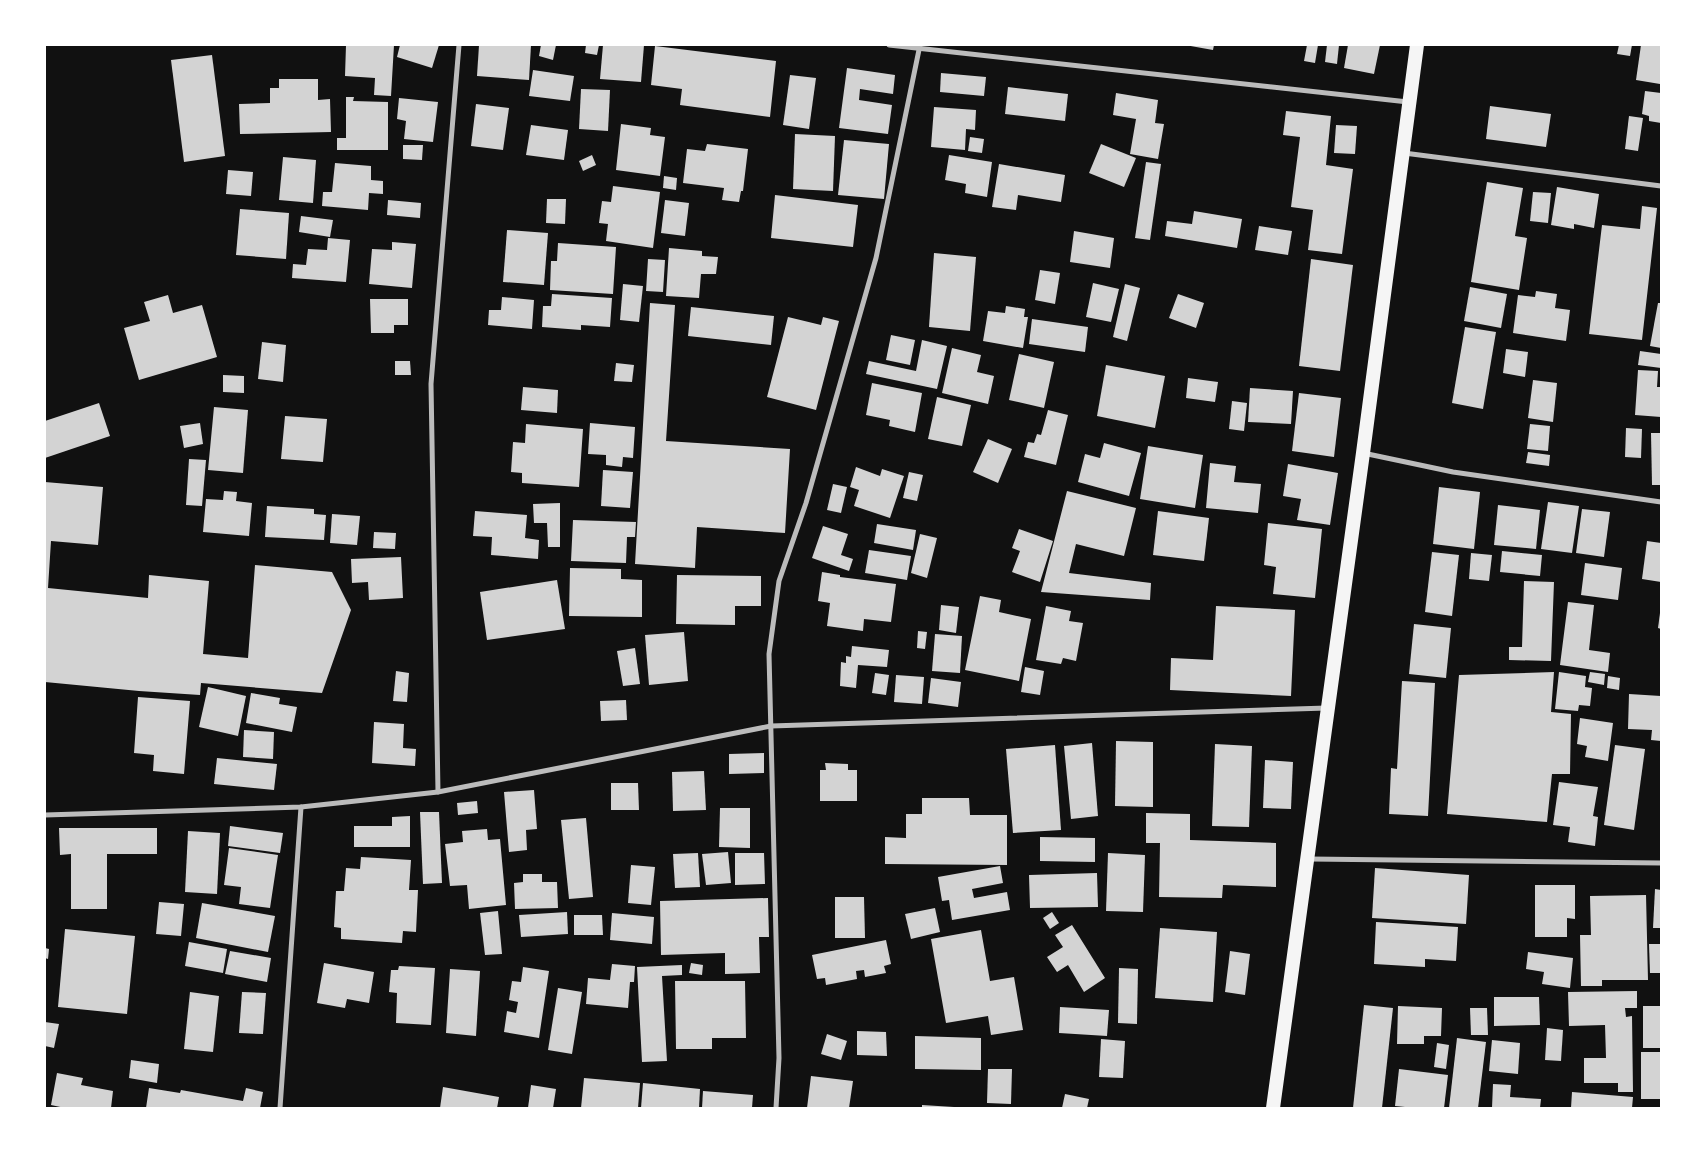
<svg xmlns="http://www.w3.org/2000/svg" width="1706" height="1153" font-family="Mulish,sans-serif">
<rect width="100%" height="100%" fill="#111"/>
<!-- building -->
<g fill="#d3d3d3">
<polygon points="346,45 394,45 391,96 374,95 375,78 345,76"/>
<polygon points="400,45 439,45 432,68 397,57"/>
<polygon points="479,45 531,45 529,80 477,76"/>
<polygon points="541,45 556,45 553,60 539,56"/>
<polygon points="586,45 599,45 597,55 585,53"/>
<polygon points="603,45 644,45 641,82 600,79"/>
<polygon points="1185,45 1214,45 1213,50"/>
<polygon points="1307,45 1318,45 1315,63 1304,61"/>
<polygon points="1327,45 1339,45 1337,64 1325,62"/>
<polygon points="1348,45 1380,45 1374,74 1344,68"/>
<polygon points="1619,45 1632,45 1630,56 1617,54"/>
<polygon points="1641,45 1661,45 1660,84 1636,80"/>
<polygon points="655,46 776,61 770,117 680,105 682,89 651,85"/>
<polygon points="212,55 225,156 184,162 171,60"/>
<polygon points="847,68 895,75 893,94 860,89 859,100 892,105 888,134 839,128"/>
<polygon points="533,70 574,76 570,101 529,96"/>
<polygon points="941,73 986,77 984,96 940,92"/>
<polygon points="790,75 816,78 809,129 783,125"/>
<polygon points="279,79 318,79 318,100 330,99 331,132 240,134 239,104 270,103 270,88 279,88"/>
<polygon points="1008,87 1068,94 1065,121 1005,114"/>
<polygon points="581,89 610,90 608,131 579,129"/>
<polygon points="1645,91 1661,93 1661,123 1649,121 1649,116 1642,114"/>
<polygon points="1116,93 1158,100 1155,123 1164,124 1158,159 1130,154 1136,119 1113,115"/>
<polygon points="346,97 354,97 353,101 388,102 388,150 337,150 337,138 346,138"/>
<polygon points="399,98 438,102 433,142 404,139 406,121 397,119"/>
<polygon points="476,104 509,108 503,150 471,146"/>
<polygon points="1490,106 1551,114 1546,147 1486,139"/>
<polygon points="934,107 976,110 975,130 966,129 965,150 931,147"/>
<polygon points="1286,111 1331,116 1326,165 1353,169 1342,254 1308,250 1313,210 1291,207 1300,137 1283,135"/>
<polygon points="1629,116 1643,118 1638,151 1625,149"/>
<polygon points="621,124 651,128 650,135 665,137 660,176 616,170"/>
<polygon points="531,125 568,130 564,160 526,155"/>
<polygon points="1336,125 1357,126 1355,154 1334,153"/>
<polygon points="795,134 835,136 833,191 793,189"/>
<polygon points="970,137 984,139 982,153 968,151"/>
<polygon points="844,140 889,144 884,199 838,195"/>
<polygon points="707,144 748,149 743,191 741,191 739,202 722,200 724,188 683,183 687,149 705,151"/>
<polygon points="1101,144 1136,158 1124,187 1089,173"/>
<polygon points="403,145 423,145 422,160 403,159"/>
<polygon points="592,155 596,165 583,171 579,161"/>
<polygon points="949,155 992,162 987,197 965,193 966,184 945,180"/>
<polygon points="283,157 316,160 313,203 279,200"/>
<polygon points="1146,162 1161,164 1150,240 1135,238"/>
<polygon points="335,163 371,166 371,180 383,181 383,194 369,193 368,210 322,206 323,192 332,192"/>
<polygon points="999,164 1065,175 1061,202 1018,195 1016,210 992,207"/>
<polygon points="228,170 253,172 251,196 226,194"/>
<polygon points="664,176 677,178 676,190 663,188"/>
<polygon points="1487,182 1523,188 1515,236 1527,238 1519,290 1471,282"/>
<polygon points="613,186 660,192 653,248 606,241 608,224 599,223 602,201 611,202"/>
<polygon points="1557,187 1599,194 1594,228 1574,224 1574,229 1551,225"/>
<polygon points="1533,192 1551,193 1548,223 1530,221"/>
<polygon points="775,195 858,205 853,247 771,238"/>
<polygon points="547,199 566,199 565,224 546,223"/>
<polygon points="388,200 421,203 420,218 387,215"/>
<polygon points="665,200 689,203 685,236 661,233"/>
<polygon points="1642,206 1657,208 1642,340 1589,334 1602,225 1640,229"/>
<polygon points="240,209 289,213 286,259 236,255"/>
<polygon points="1194,211 1242,219 1237,248 1165,236 1167,221 1192,224"/>
<polygon points="301,216 333,220 330,237 299,232"/>
<polygon points="1259,226 1292,231 1288,255 1255,250"/>
<polygon points="507,230 548,233 544,285 503,282"/>
<polygon points="1074,231 1114,238 1110,268 1070,262"/>
<polygon points="328,238 350,240 346,282 292,278 293,264 306,265 308,249 327,250"/>
<polygon points="392,242 416,244 412,288 369,284 372,249 392,250"/>
<polygon points="558,243 616,247 613,294 550,290 551,261 557,261"/>
<polygon points="669,248 702,251 702,256 718,257 716,274 701,274 699,298 666,296"/>
<polygon points="934,253 976,257 970,331 929,327"/>
<polygon points="648,259 665,260 663,292 646,291"/>
<polygon points="1311,259 1353,265 1340,371 1299,366"/>
<polygon points="1040,270 1060,273 1055,304 1035,300"/>
<polygon points="1093,283 1119,289 1111,322 1086,317"/>
<polygon points="623,284 643,286 639,322 620,320"/>
<polygon points="1125,284 1140,288 1127,341 1113,337"/>
<polygon points="1470,287 1507,294 1501,328 1464,321"/>
<polygon points="1536,291 1557,294 1555,308 1570,310 1566,341 1513,333 1518,295 1535,297"/>
<polygon points="552,294 612,298 610,327 581,325 581,330 542,327 543,306 551,306"/>
<polygon points="1178,294 1204,303 1196,328 1169,318"/>
<polygon points="168,295 173,313 202,305 217,357 139,380 124,328 150,321 144,302"/>
<polygon points="502,297 534,300 532,329 488,325 489,310 501,310"/>
<polygon points="370,299 408,299 408,325 394,325 394,333 371,333"/>
<polygon points="650,303 675,305 666,441 790,449 785,533 697,527 695,568 635,564"/>
<polygon points="1658,303 1661,303 1661,348 1650,346"/>
<polygon points="1006,306 1025,309 1024,317 1028,317 1023,348 983,341 988,311 1005,313"/>
<polygon points="691,307 774,316 771,345 688,336"/>
<polygon points="788,317 821,325 823,317 839,321 816,410 767,397"/>
<polygon points="1032,319 1088,327 1085,352 1029,344"/>
<polygon points="1465,327 1496,332 1483,409 1452,403"/>
<polygon points="891,335 915,340 910,365 886,360"/>
<polygon points="922,340 947,346 937,389 866,374 869,361 916,371"/>
<polygon points="262,342 286,345 283,382 258,379"/>
<polygon points="952,348 981,355 977,372 994,376 988,404 942,393"/>
<polygon points="1506,349 1528,352 1525,377 1503,373"/>
<polygon points="1640,351 1661,354 1661,368 1638,365"/>
<polygon points="1019,354 1054,362 1044,408 1009,400"/>
<polygon points="395,361 410,361 411,375 395,375"/>
<polygon points="616,363 634,365 632,382 614,381"/>
<polygon points="1106,365 1165,376 1155,428 1097,416"/>
<polygon points="1638,370 1658,371 1657,387 1661,387 1661,417 1635,415"/>
<polygon points="223,375 244,376 244,393 223,392"/>
<polygon points="1188,378 1218,382 1215,402 1186,398"/>
<polygon points="1533,380 1557,383 1553,422 1528,418"/>
<polygon points="872,383 922,393 915,432 889,426 890,420 866,415"/>
<polygon points="523,387 558,390 557,413 521,410"/>
<polygon points="1250,388 1293,391 1291,424 1248,422"/>
<polygon points="1299,393 1341,398 1334,457 1292,451"/>
<polygon points="937,397 971,405 962,446 928,439"/>
<polygon points="1232,401 1247,403 1244,431 1229,429"/>
<polygon points="99,403 110,436 45,458 45,421"/>
<polygon points="214,407 248,410 243,473 208,470"/>
<polygon points="1048,410 1068,415 1056,465 1024,457 1028,442 1034,443 1037,434 1041,435"/>
<polygon points="285,416 327,419 323,462 281,459"/>
<polygon points="200,423 203,444 184,448 180,426"/>
<polygon points="590,423 635,427 633,458 623,457 622,467 606,465 606,455 588,454"/>
<polygon points="526,424 583,429 579,487 522,483 522,473 511,472 513,442 525,443"/>
<polygon points="1530,424 1550,426 1548,451 1527,449"/>
<polygon points="1626,428 1642,429 1641,458 1625,457"/>
<polygon points="1651,433 1661,433 1661,485 1652,485"/>
<polygon points="988,439 1012,449 998,483 973,472"/>
<polygon points="1104,443 1141,453 1129,496 1078,482 1085,454 1100,458"/>
<polygon points="1148,446 1203,455 1195,508 1140,499"/>
<polygon points="1528,452 1550,455 1549,466 1526,463"/>
<polygon points="189,459 206,460 202,506 186,505"/>
<polygon points="1210,463 1236,466 1234,482 1261,484 1258,513 1206,508"/>
<polygon points="1288,464 1338,473 1330,525 1297,520 1301,499 1283,496"/>
<polygon points="856,467 880,476 882,469 904,476 890,518 854,506 859,490 850,487"/>
<polygon points="603,470 633,472 630,508 601,506"/>
<polygon points="909,472 923,475 917,501 903,498"/>
<polygon points="45,482 103,487 98,545 51,541 48,588 148,598 149,575 209,581 203,654 248,658 255,565 332,572 351,610 322,693 201,683 200,695 139,691 45,682"/>
<polygon points="833,484 847,487 841,513 827,510"/>
<polygon points="1439,487 1480,492 1474,549 1433,544"/>
<polygon points="224,491 237,492 236,501 252,503 249,536 203,532 206,499 223,500"/>
<polygon points="1067,491 1136,508 1124,556 1076,544 1069,573 1151,583 1150,600 1041,592"/>
<polygon points="1548,502 1579,506 1572,553 1541,549"/>
<polygon points="560,503 560,547 548,547 547,523 534,523 533,504"/>
<polygon points="1498,505 1540,510 1536,549 1494,545"/>
<polygon points="267,506 314,509 314,514 326,515 324,540 265,537"/>
<polygon points="1582,509 1610,512 1604,557 1576,553"/>
<polygon points="475,511 527,515 525,538 539,540 538,559 491,555 492,537 473,536"/>
<polygon points="1158,511 1209,518 1204,561 1153,555"/>
<polygon points="332,514 360,516 357,545 330,543"/>
<polygon points="573,520 636,522 635,537 627,537 626,563 571,561"/>
<polygon points="1268,523 1322,529 1315,598 1273,594 1276,567 1264,565"/>
<polygon points="877,524 916,530 913,550 874,543"/>
<polygon points="823,526 848,534 841,555 853,559 849,571 812,558"/>
<polygon points="1019,529 1053,541 1040,582 1012,572 1020,551 1012,548"/>
<polygon points="374,532 396,533 395,549 373,548"/>
<polygon points="920,534 937,538 927,578 911,573"/>
<polygon points="1647,541 1661,543 1661,582 1642,579"/>
<polygon points="869,550 911,556 907,580 865,573"/>
<polygon points="1502,551 1542,555 1540,576 1500,572"/>
<polygon points="1432,552 1459,555 1452,616 1425,612"/>
<polygon points="1471,553 1492,555 1489,581 1469,579"/>
<polygon points="401,557 403,598 369,600 368,582 352,583 351,559"/>
<polygon points="1585,563 1622,568 1618,600 1581,595"/>
<polygon points="570,568 621,569 621,579 642,580 642,617 569,616"/>
<polygon points="822,572 840,575 840,577 896,584 891,622 864,619 863,631 827,626 830,603 818,601"/>
<polygon points="677,575 761,576 761,606 735,606 735,625 676,624"/>
<polygon points="557,580 565,629 487,640 480,592"/>
<polygon points="1524,581 1554,582 1551,661 1509,660 1509,647 1522,647"/>
<polygon points="980,596 1001,600 999,612 1031,619 1019,681 965,670"/>
<polygon points="1568,602 1594,605 1589,650 1610,653 1608,672 1560,665"/>
<polygon points="941,605 959,607 956,633 939,630"/>
<polygon points="1046,606 1071,611 1069,621 1083,623 1076,661 1063,658 1061,664 1036,660"/>
<polygon points="1216,606 1295,610 1291,696 1170,690 1171,658 1213,660"/>
<polygon points="1660,613 1661,614 1661,629 1658,628"/>
<polygon points="1414,624 1451,628 1446,678 1409,674"/>
<polygon points="918,631 927,632 925,649 917,648"/>
<polygon points="684,632 688,681 649,685 645,635"/>
<polygon points="935,634 962,636 960,673 932,671"/>
<polygon points="852,646 889,650 887,667 858,665 856,688 840,686 841,662 846,663 846,656 851,657"/>
<polygon points="635,648 640,684 623,686 617,651"/>
<polygon points="1025,667 1044,671 1040,695 1021,692"/>
<polygon points="396,671 409,673 407,702 393,701"/>
<polygon points="1554,672 1551,712 1571,714 1570,774 1552,774 1547,822 1447,814 1459,675"/>
<polygon points="1559,672 1586,676 1585,687 1592,688 1590,706 1579,705 1578,711 1555,709"/>
<polygon points="1590,672 1605,674 1604,685 1588,682"/>
<polygon points="875,673 889,675 886,695 872,693"/>
<polygon points="896,675 924,677 922,704 894,702"/>
<polygon points="1608,676 1620,678 1619,690 1607,688"/>
<polygon points="931,678 961,682 958,707 928,703"/>
<polygon points="1402,681 1435,683 1428,816 1389,814 1391,768 1397,769"/>
<polygon points="208,687 246,696 238,736 199,727"/>
<polygon points="251,693 280,698 279,704 297,707 292,732 246,723"/>
<polygon points="1629,694 1661,696 1661,741 1651,740 1652,730 1628,729"/>
<polygon points="138,697 190,701 184,774 153,771 154,755 134,753"/>
<polygon points="626,700 627,720 601,721 600,701"/>
<polygon points="1580,718 1613,723 1608,761 1585,757 1587,746 1577,744"/>
<polygon points="374,722 404,724 403,748 416,749 415,766 372,763"/>
<polygon points="244,730 274,732 273,759 243,757"/>
<polygon points="1116,741 1153,742 1153,807 1115,806"/>
<polygon points="1092,743 1098,816 1071,819 1064,746"/>
<polygon points="1215,744 1252,746 1249,827 1212,826"/>
<polygon points="1055,745 1061,830 1013,833 1006,749"/>
<polygon points="1615,745 1645,749 1634,830 1604,825"/>
<polygon points="764,753 764,773 729,774 729,754"/>
<polygon points="217,758 277,764 274,790 214,784"/>
<polygon points="1265,760 1293,762 1291,809 1263,808"/>
<polygon points="825,763 848,764 848,770 857,770 857,801 820,801 820,770 826,770"/>
<polygon points="704,771 706,810 673,811 672,772"/>
<polygon points="1559,782 1598,787 1593,816 1598,817 1595,846 1568,842 1570,827 1553,825"/>
<polygon points="611,783 638,783 639,810 611,810"/>
<polygon points="534,790 537,829 526,830 527,850 509,852 504,792"/>
<polygon points="922,798 969,798 970,815 1007,815 1007,865 885,864 885,837 906,838 906,814 922,814"/>
<polygon points="477,801 478,813 458,815 457,803"/>
<polygon points="720,808 750,808 750,848 719,847"/>
<polygon points="420,812 439,812 442,883 423,884"/>
<polygon points="1146,813 1190,814 1190,840 1276,843 1276,887 1223,885 1222,898 1159,897 1160,843 1146,843"/>
<polygon points="410,816 410,847 354,847 354,826 392,826 392,817"/>
<polygon points="586,818 593,897 569,899 561,820"/>
<polygon points="230,826 283,833 280,853 228,846"/>
<polygon points="59,828 157,828 157,854 107,854 107,909 71,909 71,854 60,855"/>
<polygon points="487,829 488,840 500,839 506,905 469,909 467,885 450,886 445,844 463,842 462,831"/>
<polygon points="188,831 220,833 217,894 185,892"/>
<polygon points="1040,837 1095,838 1095,862 1040,861"/>
<polygon points="229,848 278,855 270,908 239,904 241,887 224,885"/>
<polygon points="728,852 731,883 706,885 702,854"/>
<polygon points="698,853 700,887 675,888 673,854"/>
<polygon points="735,853 764,853 765,884 735,885"/>
<polygon points="1108,853 1145,855 1143,912 1106,911"/>
<polygon points="361,857 411,860 409,890 418,890 416,932 403,931 402,943 341,939 341,928 334,927 336,891 344,891 346,868 360,869"/>
<polygon points="631,865 655,867 651,905 628,903"/>
<polygon points="1000,866 1003,883 972,889 974,898 1007,892 1010,910 952,920 949,900 942,901 938,877"/>
<polygon points="1375,868 1469,875 1466,924 1372,918"/>
<polygon points="1097,873 1098,907 1030,908 1029,875"/>
<polygon points="523,874 542,874 542,882 557,882 558,908 515,909 514,883 523,882"/>
<polygon points="1535,885 1575,885 1575,919 1567,918 1567,937 1535,937"/>
<polygon points="1655,889 1661,890 1661,928 1653,928"/>
<polygon points="1646,895 1648,980 1602,980 1602,986 1581,986 1580,935 1591,935 1590,896"/>
<polygon points="835,897 864,897 865,938 835,938"/>
<polygon points="768,898 769,937 759,937 760,973 725,974 725,953 661,955 660,901"/>
<polygon points="159,902 184,904 181,936 156,934"/>
<polygon points="202,903 275,916 268,952 196,938"/>
<polygon points="935,908 940,932 911,939 905,914"/>
<polygon points="498,911 502,954 485,955 480,913"/>
<polygon points="567,912 568,934 521,937 519,915"/>
<polygon points="1052,912 1059,923 1050,929 1043,918"/>
<polygon points="612,913 654,917 652,944 610,940"/>
<polygon points="574,915 602,915 603,935 574,935"/>
<polygon points="1376,922 1458,927 1456,961 1425,959 1425,967 1374,964"/>
<polygon points="1072,925 1105,978 1084,992 1068,965 1057,972 1047,957 1063,947 1055,935"/>
<polygon points="1160,928 1217,932 1213,1002 1155,998"/>
<polygon points="65,929 135,936 127,1014 58,1007"/>
<polygon points="981,930 990,981 1014,977 1023,1030 991,1035 988,1016 946,1023 931,939"/>
<polygon points="886,940 891,964 884,966 886,973 865,977 864,970 856,971 857,979 826,985 825,978 817,979 812,955"/>
<polygon points="189,942 227,949 223,973 185,966"/>
<polygon points="1649,944 1661,944 1661,973 1650,973"/>
<polygon points="45,948 49,949 48,959 45,958"/>
<polygon points="230,951 271,958 267,982 225,974"/>
<polygon points="1230,951 1250,954 1245,995 1225,992"/>
<polygon points="1528,952 1573,958 1570,988 1542,984 1544,972 1526,969"/>
<polygon points="324,963 374,972 369,1003 347,999 345,1008 317,1003"/>
<polygon points="691,963 703,965 702,975 689,973"/>
<polygon points="612,964 635,966 634,982 630,982 628,1008 586,1004 588,978 610,980"/>
<polygon points="682,965 682,975 662,976 667,1061 642,1062 637,967"/>
<polygon points="399,966 435,968 431,1025 396,1023 397,993 389,992 391,970 398,970"/>
<polygon points="523,967 549,971 539,1038 504,1032 507,1011 516,1013 518,1002 509,1000 512,981 521,982"/>
<polygon points="1119,968 1138,969 1137,1024 1118,1023"/>
<polygon points="450,969 480,971 476,1036 446,1033"/>
<polygon points="675,981 745,981 746,1038 712,1038 712,1049 676,1049"/>
<polygon points="558,988 582,992 572,1054 548,1050"/>
<polygon points="1637,991 1637,1008 1625,1008 1626,1017 1632,1016 1633,1092 1618,1092 1618,1083 1584,1083 1584,1058 1606,1058 1605,1025 1569,1026 1568,992"/>
<polygon points="190,992 219,996 213,1052 184,1049"/>
<polygon points="242,992 266,993 263,1034 239,1033"/>
<polygon points="1494,997 1539,997 1540,1025 1494,1026"/>
<polygon points="1364,1005 1393,1008 1382,1108 1353,1108"/>
<polygon points="1398,1006 1442,1008 1441,1036 1424,1036 1424,1044 1397,1044"/>
<rect x="1643" y="1006" width="18" height="42"/>
<polygon points="1060,1007 1109,1010 1107,1036 1059,1033"/>
<polygon points="1470,1008 1487,1008 1488,1035 1471,1035"/>
<polygon points="45,1022 59,1024 54,1048 45,1046"/>
<polygon points="1547,1028 1563,1030 1561,1061 1545,1060"/>
<polygon points="857,1031 886,1032 887,1056 857,1055"/>
<polygon points="827,1034 847,1041 841,1060 821,1054"/>
<polygon points="915,1036 981,1038 981,1070 915,1069"/>
<polygon points="1457,1038 1486,1042 1478,1108 1449,1108"/>
<polygon points="1101,1039 1125,1041 1123,1078 1099,1077"/>
<polygon points="1492,1040 1520,1043 1518,1074 1489,1071"/>
<polygon points="1437,1043 1449,1045 1446,1069 1434,1067"/>
<rect x="1641" y="1052" width="20" height="47"/>
<polygon points="131,1060 159,1064 157,1083 129,1078"/>
<polygon points="988,1069 1012,1069 1011,1104 987,1103"/>
<polygon points="1399,1069 1448,1075 1444,1108 1415,1108 1395,1106"/>
<polygon points="57,1073 83,1078 81,1085 113,1091 111,1108 65,1108 51,1105"/>
<polygon points="811,1076 853,1081 849,1108 807,1108"/>
<polygon points="584,1078 640,1083 638,1108 581,1108"/>
<polygon points="643,1083 700,1089 699,1108 641,1108"/>
<polygon points="1493,1084 1511,1085 1510,1097 1541,1099 1540,1108 1492,1108"/>
<polygon points="531,1085 556,1089 553,1108 528,1108"/>
<polygon points="443,1087 499,1097 497,1108 440,1108"/>
<polygon points="149,1088 180,1093 181,1090 243,1101 246,1088 263,1092 260,1108 146,1108"/>
<polygon points="703,1091 753,1095 752,1108 702,1108"/>
<polygon points="1572,1092 1633,1097 1632,1108 1571,1108"/>
<polygon points="1065,1094 1089,1099 1087,1108 1062,1108"/>
<polygon points="922,1105 954,1107 954,1108 922,1108"/>
</g>
<g fill="none" stroke-linecap="round" stroke-linejoin="round">
<!-- minor -->
<g stroke="#bcbcbc" stroke-width="5">
<polyline points="889,45 1408,102"/>
<polyline points="1404,153 1661,186"/>
<polyline points="1363,453 1453,472 1661,502"/>
<polyline points="438,792 431,384 459,45"/>
<polyline points="45,815 301,807 438,792 771,726 1327,708"/>
<polyline points="1310,859 1661,863"/>
<polyline points="280,1108 301,807"/>
<polyline points="776,1108 779,1058 769,654 779,581 806,503 876,258 920,45"/>
</g>
<!-- trunk -->
<polyline stroke="#f5f5f5" stroke-width="14" points="1273,1108 1363,453 1417,45"/>
</g>
<!-- border -->
<rect width="1706" height="1153" fill="none" stroke="#ffffff" stroke-width="92"/>
</svg>
